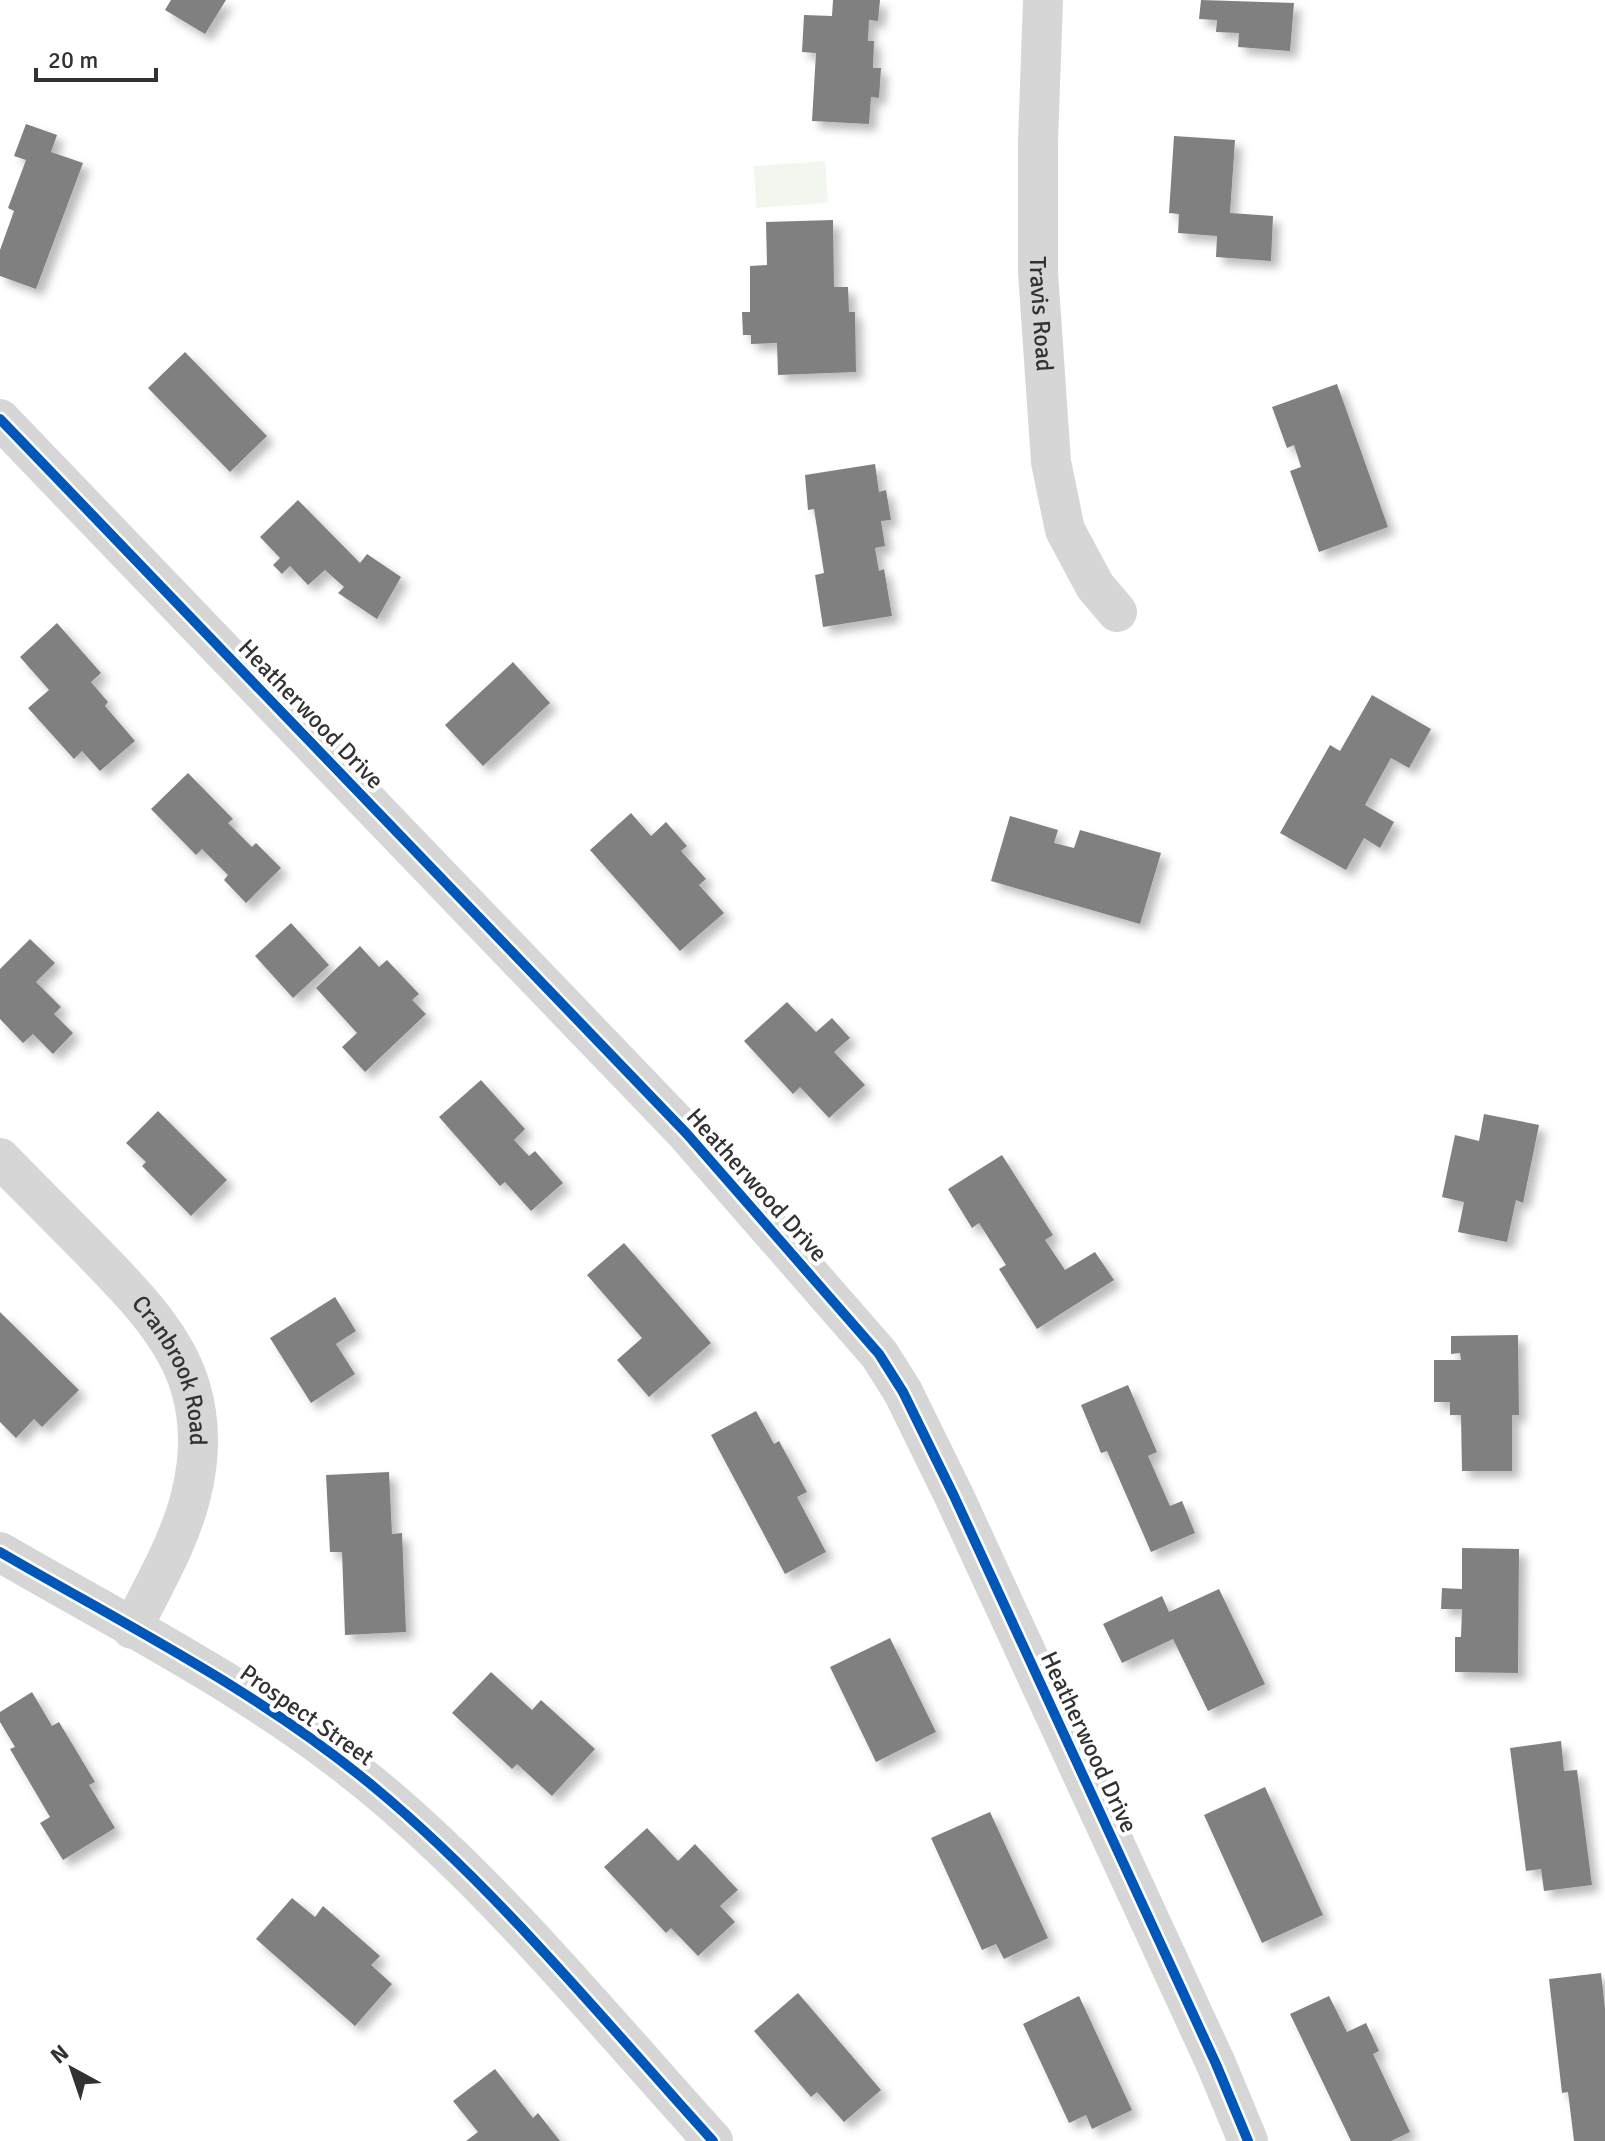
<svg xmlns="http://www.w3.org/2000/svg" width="1605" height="2141" font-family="Signika,sans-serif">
<defs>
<filter id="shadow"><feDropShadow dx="7" dy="7" stdDeviation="4" flood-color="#0004"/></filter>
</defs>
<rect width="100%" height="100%" fill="#fff"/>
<!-- green -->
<polygon fill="#f1f6ee" points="825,161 828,203 756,208 754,166"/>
<!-- building -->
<g fill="#808080" filter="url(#shadow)">
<polygon points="171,0 226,0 205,34 165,10"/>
<polygon points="833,0 880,0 878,21 869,20 868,41 874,41 873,68 881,68 879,98 871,97 869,124 812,121 816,53 802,52 804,15 832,16"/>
<polygon points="1201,0 1294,3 1290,51 1238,47 1239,33 1216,32 1217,20 1199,19"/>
<polygon points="26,124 57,135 51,152 83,163 36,289 0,276 0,250 14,211 8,208 26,160 14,156"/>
<polygon points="1174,136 1235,140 1230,213 1273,216 1271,261 1216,257 1217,236 1178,233 1179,214 1169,213"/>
<polygon points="833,220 834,287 848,287 849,312 855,312 856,372 778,375 777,343 751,344 751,335 743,335 742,312 750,312 750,266 767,265 766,222"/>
<polygon points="185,352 267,436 230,472 148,388"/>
<polygon points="1337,384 1388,527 1319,552 1290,471 1301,467 1294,445 1287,448 1272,407"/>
<polygon points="875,464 879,492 886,490 891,520 881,521 885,546 875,548 879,571 884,569 892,616 823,627 815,575 824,573 814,509 808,510 805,475"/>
<polygon points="298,500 360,563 367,554 401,577 377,619 338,593 344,587 325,570 308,585 290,566 282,574 273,565 280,558 260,537"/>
<polygon points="57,623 101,673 91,682 108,702 105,706 135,741 100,771 82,751 74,759 28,708 49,690 20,657"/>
<polygon points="513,662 550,703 483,766 445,725"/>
<polygon points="1372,695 1431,729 1409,768 1391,758 1365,805 1394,822 1380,848 1364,838 1346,870 1280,833 1330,745 1340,751"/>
<polygon points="188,773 233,819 228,823 252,847 256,843 281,868 246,903 224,880 228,875 202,849 196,855 151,809"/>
<polygon points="631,813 651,836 666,822 687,846 681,851 706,879 699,885 724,913 680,951 590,850"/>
<polygon points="1010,816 1058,830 1054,843 1074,848 1080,830 1161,853 1140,924 991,881"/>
<polygon points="291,923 329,965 293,998 255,956"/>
<polygon points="30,939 55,963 36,982 61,1007 54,1014 73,1033 53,1054 33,1034 23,1043 0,1019 0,969"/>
<polygon points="360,946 379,967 387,960 419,994 412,1000 426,1014 365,1072 342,1047 357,1033 316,988"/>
<polygon points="787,1002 816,1032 832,1018 850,1038 834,1052 865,1085 829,1118 800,1087 793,1094 744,1041"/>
<polygon points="481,1080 525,1129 514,1140 529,1156 535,1151 563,1183 531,1211 505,1182 500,1186 439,1117"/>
<polygon points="158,1111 227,1180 191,1216 142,1166 146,1162 126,1143"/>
<polygon points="1484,1114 1539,1125 1523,1203 1516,1200 1507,1242 1458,1232 1464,1202 1442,1197 1455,1135 1479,1141"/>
<polygon points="1002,1155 1053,1235 1045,1240 1065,1270 1095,1252 1114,1280 1037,1329 999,1269 1006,1265 979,1223 972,1228 948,1189"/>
<polygon points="624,1243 711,1343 649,1397 617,1360 642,1338 587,1275"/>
<polygon points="335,1297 356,1331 336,1344 355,1374 311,1403 270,1338"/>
<polygon points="0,1312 79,1390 42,1427 34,1419 16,1438 0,1422"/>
<polygon points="1518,1335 1519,1415 1512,1415 1512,1471 1462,1471 1461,1415 1450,1415 1450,1402 1434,1402 1434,1360 1461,1360 1460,1353 1451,1354 1451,1336"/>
<polygon points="1128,1385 1157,1452 1148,1456 1170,1506 1182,1501 1195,1533 1151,1552 1107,1451 1101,1453 1081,1405"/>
<polygon points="756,1411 774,1444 779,1441 807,1492 797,1497 826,1552 785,1574 711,1435"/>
<polygon points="389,1472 392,1534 402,1533 406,1632 345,1635 342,1552 330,1552 326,1475"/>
<polygon points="1462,1548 1519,1549 1518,1673 1455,1672 1455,1637 1461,1637 1462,1609 1441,1609 1442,1588 1462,1589"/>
<polygon points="1219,1589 1265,1684 1208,1711 1173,1639 1122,1663 1103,1624 1162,1596 1169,1612"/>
<polygon points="890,1638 936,1732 876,1762 830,1667"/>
<polygon points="491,1672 532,1710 541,1700 595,1749 552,1796 517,1764 512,1769 452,1713"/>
<polygon points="32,1692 52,1726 59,1722 95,1782 89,1785 115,1828 63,1860 40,1823 50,1817 10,1749 15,1747 0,1722 0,1712"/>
<polygon points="1561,1741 1564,1771 1577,1770 1592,1885 1544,1891 1541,1869 1526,1871 1510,1748"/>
<polygon points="1265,1787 1323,1915 1262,1943 1204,1815"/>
<polygon points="990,1812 1048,1938 1004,1959 996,1944 982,1950 931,1838"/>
<polygon points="647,1828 678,1861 695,1844 738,1890 720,1906 735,1922 698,1956 671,1928 666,1933 604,1867"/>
<polygon points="292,1898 315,1917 323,1906 380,1956 371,1965 392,1984 355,2026 256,1939"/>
<polygon points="1601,1973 1605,2009 1605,2141 1574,2141 1568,2092 1562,2093 1549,1979"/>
<polygon points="798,1993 881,2090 844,2122 817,2092 811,2097 754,2031"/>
<polygon points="1079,1996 1132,2110 1092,2129 1086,2115 1069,2123 1023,2024"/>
<polygon points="1329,1996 1347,2032 1366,2023 1379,2051 1373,2054 1410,2132 1391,2141 1351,2141 1290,2014"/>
<polygon points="495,2069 533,2118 538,2113 560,2141 466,2141 478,2132 453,2101"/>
</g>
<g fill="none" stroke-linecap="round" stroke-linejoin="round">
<!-- street -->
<g stroke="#d6d6d6" stroke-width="40">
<path id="s1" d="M1043,0l-5,141v131l13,190 14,68 30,56 22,26"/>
<polyline points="0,419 687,1134 879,1354 903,1392 954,1496 1216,2064 1248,2141"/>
<path id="s2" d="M0,1158c29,29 57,58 86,87 38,39 88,87 104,141 11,36 10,73 1,109 -11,46 -38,91 -59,134"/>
<path d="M0,1552c127,74 260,140 374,235 122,101 232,236 339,354"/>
</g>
<defs>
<g id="cycleway">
<polyline points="0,419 687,1134 879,1354 903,1392 954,1496 1216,2064 1248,2141"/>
<path d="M0,1552c127,74 260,140 374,235 122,101 232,236 339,354"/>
</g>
</defs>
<!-- cycleway casing -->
<use href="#cycleway" stroke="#fff" stroke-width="15"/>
<!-- cycleway -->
<use href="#cycleway" stroke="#0057b8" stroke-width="10"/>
</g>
<g text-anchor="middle" stroke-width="8" stroke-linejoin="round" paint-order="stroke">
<!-- street labels -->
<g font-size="24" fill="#323232" stroke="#fff">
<text dy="8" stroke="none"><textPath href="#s1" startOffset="314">Travis Road</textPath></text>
<text transform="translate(311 714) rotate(46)" y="8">Heatherwood Drive</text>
<text transform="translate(757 1185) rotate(48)" y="8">Heatherwood Drive</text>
<text dy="8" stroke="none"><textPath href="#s2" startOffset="278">Cranbrook Road</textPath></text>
<text transform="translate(307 1715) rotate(35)" y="8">Prospect Street</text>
<text transform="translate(1089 1742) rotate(65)" y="8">Heatherwood Drive</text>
</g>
</g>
<!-- north arrow -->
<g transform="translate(72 2069) rotate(320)" stroke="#ffffff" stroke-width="6" paint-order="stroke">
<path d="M0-6L14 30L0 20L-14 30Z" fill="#323232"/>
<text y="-12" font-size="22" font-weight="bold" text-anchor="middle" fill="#323232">N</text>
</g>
<!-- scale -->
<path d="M36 68v12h120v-12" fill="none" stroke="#323232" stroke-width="4"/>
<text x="48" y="68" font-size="24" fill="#323232" stroke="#ffffff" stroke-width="6" paint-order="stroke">20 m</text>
</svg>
